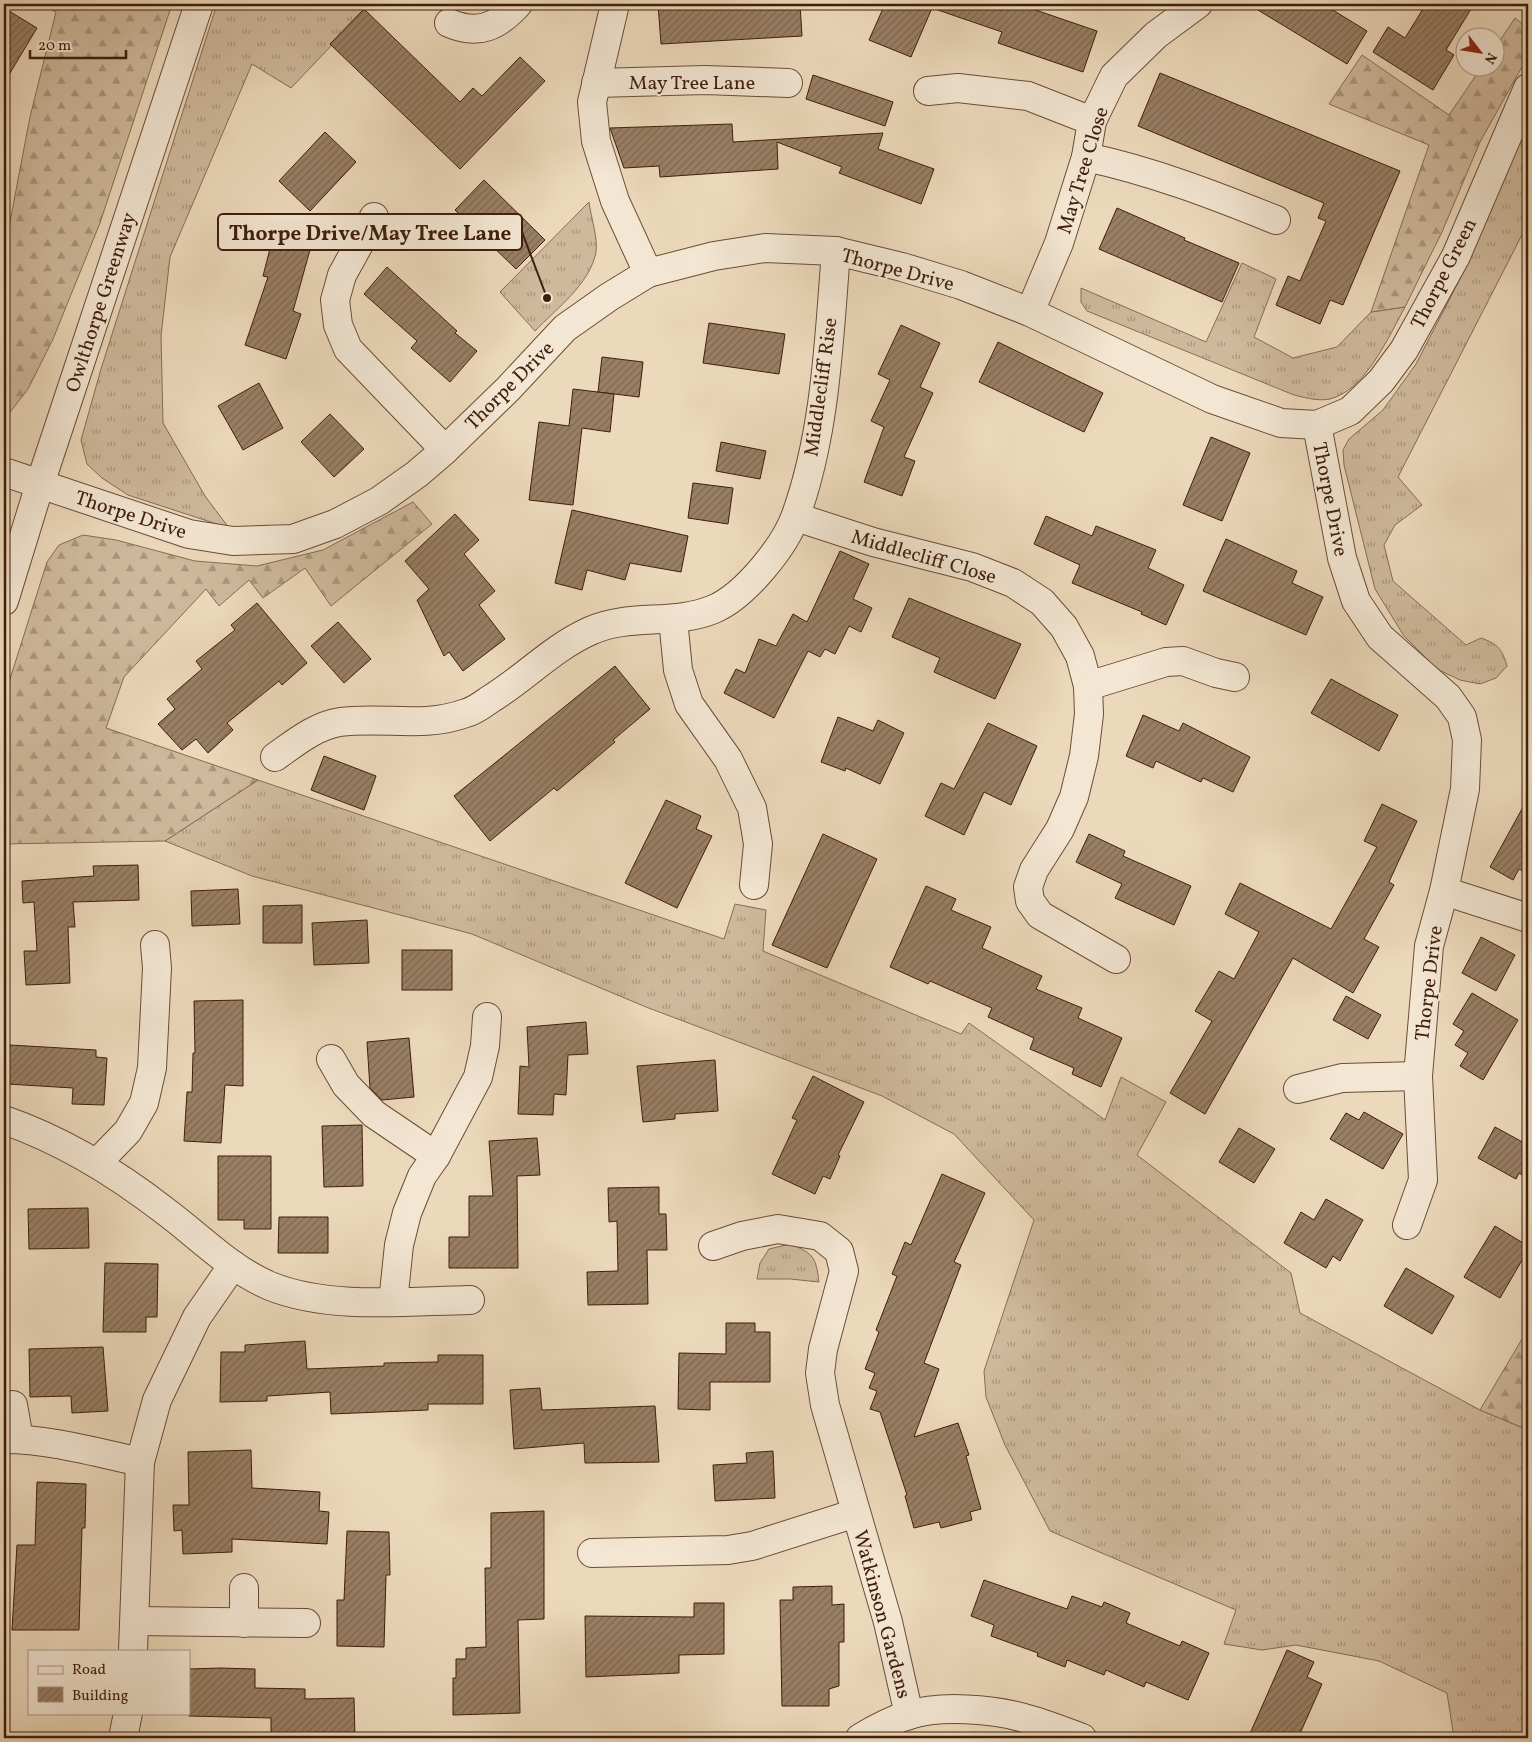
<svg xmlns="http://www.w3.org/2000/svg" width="1532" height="1742" font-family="Vollkorn,serif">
<defs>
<pattern id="grass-tufts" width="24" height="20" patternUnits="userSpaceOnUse" patternTransform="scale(1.25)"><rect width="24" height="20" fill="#cfb99d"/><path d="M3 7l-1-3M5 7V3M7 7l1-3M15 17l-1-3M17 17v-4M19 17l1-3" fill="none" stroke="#a9967e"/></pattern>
<pattern id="forest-firs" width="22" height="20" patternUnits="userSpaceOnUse" patternTransform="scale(1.25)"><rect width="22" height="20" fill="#cfb99d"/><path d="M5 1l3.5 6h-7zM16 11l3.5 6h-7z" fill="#a9967e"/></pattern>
<pattern id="building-hatch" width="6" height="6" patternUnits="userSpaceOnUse" patternTransform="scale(1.25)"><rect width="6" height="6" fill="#997f66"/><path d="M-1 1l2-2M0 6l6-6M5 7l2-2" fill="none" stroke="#7e6752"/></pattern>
</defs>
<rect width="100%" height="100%" fill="#ecd9bb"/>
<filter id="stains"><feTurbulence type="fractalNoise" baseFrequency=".004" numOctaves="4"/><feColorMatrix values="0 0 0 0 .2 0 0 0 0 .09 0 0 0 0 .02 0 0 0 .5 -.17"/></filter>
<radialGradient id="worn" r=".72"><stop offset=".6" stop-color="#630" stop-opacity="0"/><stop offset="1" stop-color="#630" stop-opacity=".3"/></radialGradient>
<!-- grass -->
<g fill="url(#grass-tufts)" stroke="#876c54">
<polygon points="217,4 370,5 291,88 252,64 170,257 161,336 163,423 205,496 229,528 128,495 102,478 87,464 81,440 101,369"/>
<path d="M1528,123v100l-130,254 24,28 -27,20 -11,20 9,36 73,64 15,-7c17,6 21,11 26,28l-11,12 -16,6 -20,-4 -23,-11 -33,-33 -29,-47 -31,-124 -1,-15 6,-11 34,-29 33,-46 44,-85z"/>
<path d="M589,202c2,16 9,35 7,50 -6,32 -40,57 -61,79l-35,-39z"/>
<path d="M1242,263l34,16 -22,58 39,21 44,-11 34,-35 34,-5c-16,29 -37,77 -69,90 -13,6 -29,1 -42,-2l-207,-84 -6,-9v-14l125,54z"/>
<polygon points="258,780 724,939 735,904 766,910 763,951 961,1034 969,1023 1105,1120 1121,1077 1166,1102 1137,1155 1291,1273 1300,1313 1480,1410 1528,1430 1528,1737 1454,1738 1447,1693 1379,1661 1296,1645 1262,1650 1224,1644 1236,1610 1050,1531 1005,1445 986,1397 984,1371 1034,1220 954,1134 882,1096 646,1007 472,934 252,876 165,841"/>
<path d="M790,1244c23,9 26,13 29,38l-29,-3h-33l3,-16 9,-14z"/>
</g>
<!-- forest -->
<g fill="url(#forest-firs)" stroke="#876c54">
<polygon points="41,4 172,4 100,223 53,339 28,389 7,416 4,412 4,229 9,227 30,117 56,12"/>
<polygon points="1515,18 1528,28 1528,56 1480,142 1442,232 1405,307 1371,312 1429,145 1329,104 1362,55 1449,115 1481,68 1494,68 1495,48"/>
<polygon points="413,502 432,524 331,606 305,568 263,598 249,580 219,606 206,589 124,677 106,728 258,780 165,841 4,844 4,698 47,562 59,545 83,535 116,540 195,561 257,566 323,550"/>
<polygon points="1528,1329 1528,1430 1480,1410"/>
</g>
<!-- building -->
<g fill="url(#building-hatch)" stroke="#3f1e0a">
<polygon points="658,4 800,4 802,36 661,44"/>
<polygon points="885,4 1018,4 1097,31 1083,72 998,43 1002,32 932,8 911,57 869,40"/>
<polygon points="1248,4 1323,4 1367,31 1347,64"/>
<polygon points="1426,4 1474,4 1446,50 1454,55 1433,90 1373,52 1388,27 1405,38"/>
<polygon points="4,8 37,28 4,83"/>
<polygon points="364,9 460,102 473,88 482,96 520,57 545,81 460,169 330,44"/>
<polygon points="1160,73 1400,171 1343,305 1330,300 1320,324 1276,305 1288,276 1300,281 1326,221 1318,218 1324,203 1138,126"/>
<polygon points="813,75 893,102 885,126 806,99"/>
<polygon points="732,124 733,142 883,133 878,149 934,169 921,204 839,173 842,167 777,142 778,169 660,177 659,166 624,168 610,128"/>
<polygon points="325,132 356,162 310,211 279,181"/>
<polygon points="484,180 545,240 516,269 455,210"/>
<polygon points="1117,208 1185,238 1184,240 1239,263 1222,302 1099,249"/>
<polygon points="275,229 313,239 293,311 301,314 286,359 245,345 268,277 263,276"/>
<polygon points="387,267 457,331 455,333 477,351 450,382 411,348 417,341 364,294"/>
<polygon points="709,323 785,334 779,374 703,363"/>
<polygon points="901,325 940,343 920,387 933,393 904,457 915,461 902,496 864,482 884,427 871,421 890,380 878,374"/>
<polygon points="998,342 1103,393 1084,432 979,382"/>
<polygon points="602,357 643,362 639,397 598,392"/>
<polygon points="259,383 283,428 243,450 218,406"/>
<polygon points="573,389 614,394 610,432 582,428 573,505 529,500 539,422 569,426"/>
<polygon points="330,414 364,449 334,477 301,442"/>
<polygon points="1211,437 1250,453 1222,521 1183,505"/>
<polygon points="721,442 766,451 760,479 716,471"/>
<polygon points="693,483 733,488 728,524 688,518"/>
<polygon points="572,510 688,536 681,572 630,563 625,580 587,570 582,590 555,583"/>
<polygon points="455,514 479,540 464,554 495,591 479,605 505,639 463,671 449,652 444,656 417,600 429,589 405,561"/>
<polygon points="1046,516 1092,536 1096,526 1156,550 1148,568 1184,585 1166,625 1141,614 1142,612 1072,583 1080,565 1034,544"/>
<polygon points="1226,539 1297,571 1292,583 1323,597 1306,635 1203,591"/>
<polygon points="840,551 869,564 853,599 872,608 861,632 849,626 835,654 825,649 820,657 808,651 774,718 724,693 736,669 745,673 759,639 776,646 793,614 807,622"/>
<polygon points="909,598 1021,644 995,699 934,672 940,658 892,637"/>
<polygon points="257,603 307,663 282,685 279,681 227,723 233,730 208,753 196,739 182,750 158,724 175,709 167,699 202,669 196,661 235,630 231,625"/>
<polygon points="338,622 371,659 344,683 311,646"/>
<polygon points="615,666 650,709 613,740 615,742 557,791 554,788 490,841 454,796"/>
<polygon points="1331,679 1398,715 1379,751 1311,713"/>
<polygon points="1143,715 1179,731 1183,723 1250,757 1233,792 1203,778 1201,782 1156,761 1153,768 1126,756"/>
<polygon points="838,717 873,731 878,720 904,733 880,784 846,768 845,771 821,762"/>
<polygon points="988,723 1037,746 1011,805 984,792 964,835 925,816 941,783 954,789"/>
<polygon points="324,756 376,776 364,810 311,790"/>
<polygon points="1528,798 1528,874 1519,869 1513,880 1490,867"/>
<polygon points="666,800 701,816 696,829 712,836 677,908 625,883"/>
<polygon points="1382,804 1417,821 1389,882 1394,885 1364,939 1379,947 1353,993 1293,958 1205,1114 1170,1093 1212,1021 1195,1011 1219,971 1234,979 1259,932 1225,914 1240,883 1331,929 1377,847 1364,841"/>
<polygon points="823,834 877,859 827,968 772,945"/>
<polygon points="1089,834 1125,851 1123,856 1191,886 1174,925 1115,898 1122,884 1076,862"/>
<polygon points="138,865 139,900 73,902 75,927 68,927 70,983 26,985 24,951 37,951 34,902 23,903 22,881 94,876 93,866"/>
<polygon points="926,886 956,899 951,910 991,927 982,948 1042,976 1036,989 1082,1008 1078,1018 1122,1038 1101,1087 1072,1074 1074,1068 1030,1049 1034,1038 988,1017 992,1008 930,981 928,984 890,967"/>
<polygon points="238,889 240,924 192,926 191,891"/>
<polygon points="302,905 302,943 263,943 263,906"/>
<polygon points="367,920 369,963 314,965 312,923"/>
<polygon points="1481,937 1515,955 1496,991 1462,973"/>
<rect x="402" y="950" width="50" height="40"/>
<polygon points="1472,993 1518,1020 1483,1080 1460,1066 1468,1053 1455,1045 1464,1031 1453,1024"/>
<polygon points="1346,996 1381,1015 1368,1039 1333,1020"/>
<polygon points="243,1000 243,1086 225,1085 221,1143 184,1141 187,1092 192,1092 193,1053 195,1053 194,1001"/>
<polygon points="586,1022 588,1054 568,1055 566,1095 554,1094 553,1115 518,1114 520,1066 529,1067 527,1027"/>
<polygon points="409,1038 414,1097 382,1100 370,1088 367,1042"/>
<polygon points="10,1045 96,1050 96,1057 107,1058 104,1105 72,1104 73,1088 7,1084"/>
<polygon points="715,1060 718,1111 675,1114 675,1119 643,1122 637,1066"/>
<polygon points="813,1076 864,1102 838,1155 840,1156 830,1179 823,1176 815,1194 772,1174 797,1120 792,1118"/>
<polygon points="1364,1112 1403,1134 1383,1169 1330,1139 1346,1113 1359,1120"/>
<polygon points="362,1125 363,1186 324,1187 322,1126"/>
<polygon points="1495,1127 1528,1145 1528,1178 1519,1173 1516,1179 1478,1158"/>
<polygon points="1239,1128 1275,1149 1254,1183 1219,1162"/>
<polygon points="537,1138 540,1175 517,1176 518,1268 449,1268 449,1237 469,1237 469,1196 493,1196 489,1141"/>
<polygon points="218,1156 271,1156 271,1229 244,1229 244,1220 218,1220"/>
<polygon points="942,1174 985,1193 954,1262 961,1265 924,1363 939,1369 914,1437 958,1423 969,1455 966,1456 981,1509 970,1512 972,1520 941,1528 939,1522 914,1528 905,1496 907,1495 880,1412 870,1409 877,1391 869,1388 875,1373 865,1369 879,1332 876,1330 897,1276 892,1274 905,1242 911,1245"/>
<polygon points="659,1187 659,1214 666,1214 667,1250 647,1250 648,1304 588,1305 587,1272 618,1271 617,1221 609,1222 608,1188"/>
<polygon points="1326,1199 1363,1220 1340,1261 1333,1256 1326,1268 1284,1243 1301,1212 1314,1220"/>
<polygon points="88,1208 89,1248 29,1249 28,1209"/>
<polygon points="279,1217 328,1217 328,1253 278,1253"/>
<polygon points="1495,1226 1528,1246 1528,1250 1500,1298 1464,1277"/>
<polygon points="105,1263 158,1264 157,1317 146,1317 146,1332 103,1332"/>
<polygon points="1406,1268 1454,1296 1432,1334 1384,1306"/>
<polygon points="726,1323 755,1323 755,1332 770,1332 770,1382 710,1382 710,1410 678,1409 679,1353 726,1354"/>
<polygon points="305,1341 307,1369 384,1366 384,1363 438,1362 438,1355 483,1355 483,1404 428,1404 428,1410 331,1414 330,1392 267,1396 267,1401 220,1402 221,1352 245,1352 245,1345"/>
<polygon points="103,1347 108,1411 72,1413 71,1396 30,1397 29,1349"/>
<polygon points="540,1388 542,1410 655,1406 659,1462 585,1463 584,1443 514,1449 510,1390"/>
<polygon points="251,1450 252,1488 320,1492 319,1511 329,1512 327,1544 232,1539 232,1552 183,1554 182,1530 174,1531 173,1505 189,1505 188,1452"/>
<polygon points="773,1451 775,1498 715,1501 713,1465 747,1463 746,1453"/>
<polygon points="37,1482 86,1484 85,1528 82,1528 79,1630 12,1630 17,1545 35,1545"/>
<polygon points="544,1511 544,1619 518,1620 520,1713 453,1715 453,1678 456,1678 456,1659 466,1659 466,1648 486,1647 485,1568 491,1568 491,1513"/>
<polygon points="347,1531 389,1532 390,1575 386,1575 384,1647 337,1646 337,1600 344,1600"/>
<polygon points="984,1580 1067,1609 1072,1596 1102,1607 1104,1602 1130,1613 1126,1623 1180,1646 1182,1641 1209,1653 1188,1700 1146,1682 1144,1687 1106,1670 1104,1675 1067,1660 1065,1667 1037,1656 1038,1653 991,1636 994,1625 971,1616"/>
<polygon points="832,1586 832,1605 844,1604 844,1642 839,1642 839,1686 829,1689 829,1706 782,1706 780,1600 793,1600 793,1587"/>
<polygon points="694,1603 724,1603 724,1654 679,1655 679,1673 586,1677 585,1616 694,1617"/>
<polygon points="1287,1650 1314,1662 1307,1677 1322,1684 1298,1738 1248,1738"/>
<polygon points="220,1668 255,1669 255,1688 305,1689 305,1699 354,1698 355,1738 271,1738 271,1718 189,1716 189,1669"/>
</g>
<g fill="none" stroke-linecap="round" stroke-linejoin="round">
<defs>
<g id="minor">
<polyline points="615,4 592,102 596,141 615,201 648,273"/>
<path d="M449,23c30,13 49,3 69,-19"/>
<polyline points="596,83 705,80 788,83"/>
<polyline points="928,91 958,88 1028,96 1092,121"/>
<path d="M1086,157c66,14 128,38 190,63"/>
<polyline points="374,217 342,275 335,300 338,325 348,349 445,450"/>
<polyline points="1030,312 1059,243 1086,157 1092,121 1114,76 1156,35 1198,4"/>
<polyline points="1317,425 1342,558 1356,601 1380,637 1448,697 1462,717 1467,740 1465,789 1444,891 1429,946 1418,1076 1423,1180 1407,1225"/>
<polyline points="4,472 189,534 233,541 293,539 335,524 379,501 417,474 445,450 508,389 565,328 609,297 648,273 714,256 765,248 836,251 902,267 961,285 1030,312 1212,399 1281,423 1317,425 1350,411 1381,381 1404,350 1456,256 1528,88"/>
<polyline points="796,517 873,542 972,567 1013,583 1042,602 1064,627 1080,656 1088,686 1089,714 1084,756 1074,797 1060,829 1034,870 1028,887 1030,901 1040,915 1116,959"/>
<polyline points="673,619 678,670 689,704 728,759 752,808 758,844 754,885"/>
<polyline points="1088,686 1166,662 1183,661 1216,673 1235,677"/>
<path d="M275,757c20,-14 40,-31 65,-35 44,-6 82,7 126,-9 8,-2 16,-8 23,-13 35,-21 63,-52 101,-69 39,-18 84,-5 124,-22 31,-13 71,-63 82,-94 30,-84 33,-176 40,-264"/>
<polyline points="1444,891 1528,918"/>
<polyline points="331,1059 346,1085 374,1114 436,1156"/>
<polyline points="1298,1089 1342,1078 1418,1076"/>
<path d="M4,1120c58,20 112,53 161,91 35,26 65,58 105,75 59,24 138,15 200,14"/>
<polyline points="97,1163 128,1131 144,1103 152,1068 157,968 155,945"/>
<polyline points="713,1246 742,1236 778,1229 820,1236 839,1251 844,1271 823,1349 820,1373 825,1405 888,1622 909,1715"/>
<polyline points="393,1302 399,1245 407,1213 422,1176 436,1156 478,1077 485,1046 487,1017"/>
<polyline points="13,1405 19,1439"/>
<path d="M4,1439c45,0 91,13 136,23"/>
<polyline points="592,1553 728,1550 752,1546 856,1513"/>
<polyline points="244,1588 244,1623"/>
<polyline points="135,1621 306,1623"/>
<polyline points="133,1651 140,1462 157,1400 197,1317 233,1265"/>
<polyline points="123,1738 128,1713"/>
<path d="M860,1738c15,-9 32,-18 49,-23 31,-10 84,-6 115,3 20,5 39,13 58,20"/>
</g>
<polyline id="tertiary" points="4,601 40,484 199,4"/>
</defs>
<!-- minor casing -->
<use href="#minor" stroke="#6a4d36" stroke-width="30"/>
<!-- tertiary casing -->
<use href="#tertiary" stroke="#6a4d36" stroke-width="30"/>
<!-- minor -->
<use href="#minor" stroke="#f3e6d3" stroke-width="28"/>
<!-- tertiary -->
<use href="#tertiary" stroke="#f3e6d3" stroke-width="28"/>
</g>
<g text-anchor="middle" stroke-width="4" stroke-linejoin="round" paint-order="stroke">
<!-- street labels -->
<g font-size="20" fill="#3f1e0a" stroke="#f3e6d3">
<text x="692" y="89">May Tree Lane</text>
<text transform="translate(1082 170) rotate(-73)" y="7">May Tree Close</text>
<text transform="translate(898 269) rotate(15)" y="7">Thorpe Drive</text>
<text transform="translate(1443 273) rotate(-63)" y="7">Thorpe Green</text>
<text transform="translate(100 302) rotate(-72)" y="7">Owlthorpe Greenway</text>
<text transform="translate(509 385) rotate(-45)" y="7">Thorpe Drive</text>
<text transform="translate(820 387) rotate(-82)" y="7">Middlecliff Rise</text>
<text transform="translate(1331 499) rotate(79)" y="7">Thorpe Drive</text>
<text transform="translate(131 514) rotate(18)" y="7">Thorpe Drive</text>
<text transform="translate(924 556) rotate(16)" y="7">Middlecliff Close</text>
<text transform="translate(1428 983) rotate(-83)" y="7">Thorpe Drive</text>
<text transform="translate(883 1614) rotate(75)" y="7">Watkinson Gardens</text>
</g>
</g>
<!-- callouts -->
<path fill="none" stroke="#3f1e0a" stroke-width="2" d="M547 298L522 232"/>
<circle fill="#3f1e0a" stroke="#f3e6d3" stroke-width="2" cx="547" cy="298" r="5"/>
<rect fill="#f3e6d3" stroke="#3f1e0a" stroke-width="2" x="218" y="214" width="304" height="36" rx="5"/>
<g font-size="21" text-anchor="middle" font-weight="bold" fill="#3f1e0a">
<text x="370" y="240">Thorpe Drive/May Tree Lane</text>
</g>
<!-- margin -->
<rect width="1532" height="1742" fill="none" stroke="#ecd9bb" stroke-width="20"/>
<rect x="5" y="5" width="1522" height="1732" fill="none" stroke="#3f1e0a" stroke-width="2.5"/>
<rect x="10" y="10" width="1512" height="1722" fill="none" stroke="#3f1e0a"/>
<!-- legend -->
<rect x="28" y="1650" width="162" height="65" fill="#f3e6d3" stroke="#ab9683"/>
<rect x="38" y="1666" width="25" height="8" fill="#f3e6d3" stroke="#ab9683"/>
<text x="72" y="1674" font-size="15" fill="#3f1e0a">Road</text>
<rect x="38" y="1687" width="25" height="15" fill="url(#building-hatch)" stroke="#ab9683"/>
<text x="72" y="1700" font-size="15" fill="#3f1e0a">Building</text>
<!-- north arrow -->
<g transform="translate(1480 52) rotate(121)"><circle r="24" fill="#f3e6d3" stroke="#ab9683"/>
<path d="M0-4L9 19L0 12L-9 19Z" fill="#8f2418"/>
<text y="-8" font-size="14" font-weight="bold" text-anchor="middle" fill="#3f1e0a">N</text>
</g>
<!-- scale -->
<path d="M30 50v8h96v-8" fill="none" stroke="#3f1e0a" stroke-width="2.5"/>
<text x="38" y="50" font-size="15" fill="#3f1e0a" stroke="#f3e6d3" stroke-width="4" paint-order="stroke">20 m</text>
<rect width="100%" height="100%" filter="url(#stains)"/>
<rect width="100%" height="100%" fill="url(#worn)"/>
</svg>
